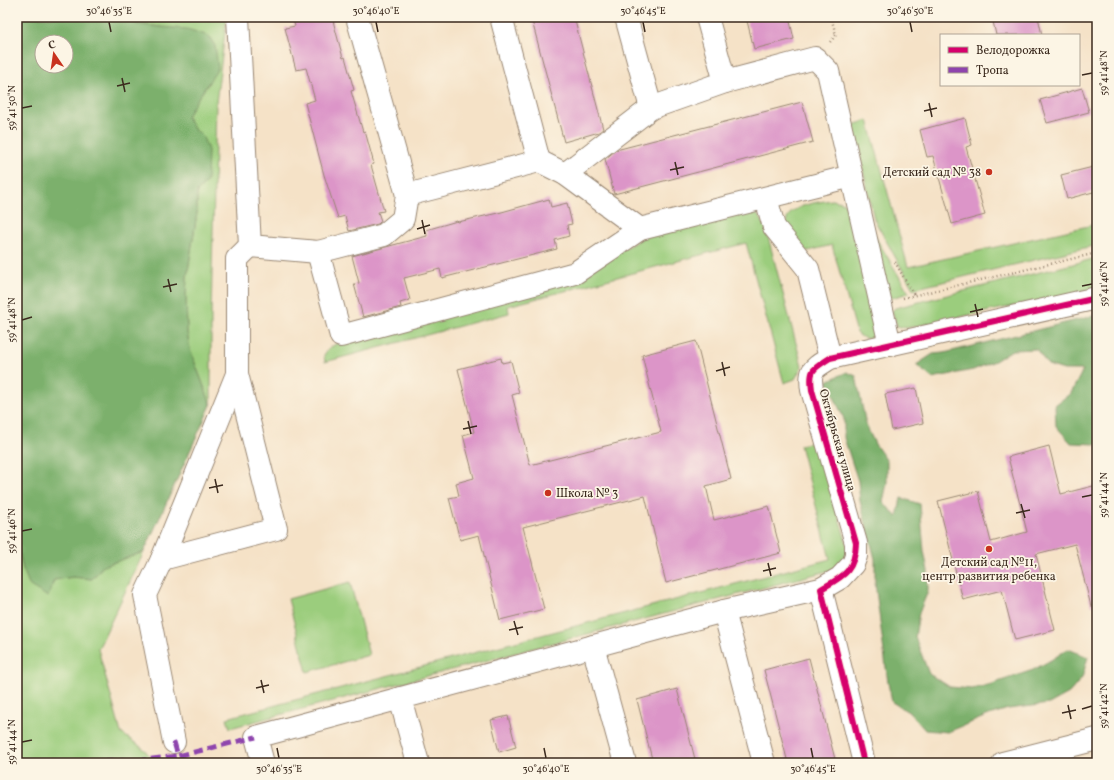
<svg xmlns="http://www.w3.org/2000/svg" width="1114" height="780" font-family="Vollkorn,serif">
<rect width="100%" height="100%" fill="#fcf5e5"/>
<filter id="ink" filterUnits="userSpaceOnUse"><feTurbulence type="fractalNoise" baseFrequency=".025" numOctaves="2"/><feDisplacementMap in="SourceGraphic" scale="8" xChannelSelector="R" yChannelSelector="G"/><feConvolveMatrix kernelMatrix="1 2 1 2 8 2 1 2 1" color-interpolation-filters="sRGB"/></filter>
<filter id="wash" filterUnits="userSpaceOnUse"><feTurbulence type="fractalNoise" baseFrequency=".012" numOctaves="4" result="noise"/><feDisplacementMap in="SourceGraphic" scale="16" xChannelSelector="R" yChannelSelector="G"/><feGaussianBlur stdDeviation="0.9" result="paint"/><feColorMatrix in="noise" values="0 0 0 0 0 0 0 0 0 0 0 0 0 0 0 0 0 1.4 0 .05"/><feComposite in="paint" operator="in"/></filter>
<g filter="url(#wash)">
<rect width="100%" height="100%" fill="#f5e2c7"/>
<!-- green -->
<g fill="#9bcd7d" stroke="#6b7c4e">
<polygon points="114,17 227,17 216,103 211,317 211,405 190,350 187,332 186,296 187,277 197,213 197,192 207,181 202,135 194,129 187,117 193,105 209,83 161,27 137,24"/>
<polygon points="868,120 908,267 1097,224 1097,245 913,289 874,219 853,125"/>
<path d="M832,200l10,2 7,5 29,121c-4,12 -12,14 -21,5l-25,-88 -24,6 -5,-1c-5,-6 -12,-13 -15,-20 -10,-24 30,-28 44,-30z"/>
<path d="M746,209c12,4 15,8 20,20l36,137 -7,13 -11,4 -38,-140 -238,63 1,7 -184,49 -1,-7 5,-7 7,-4 243,-68 68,-41z"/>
<polygon points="873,233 909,293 888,299"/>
<polygon points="1097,258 1097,289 906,328 897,326 892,311 895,308"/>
<polygon points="809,443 817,444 849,551 840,565 831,570 230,728 227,718 830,559 800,445"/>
<polygon points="17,550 19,551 23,569 48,597 54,580 73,577 92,579 103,566 144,552 98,649 121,733 144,749 155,763 17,763"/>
<polygon points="350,582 369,655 307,672 288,599"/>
</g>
<!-- forest -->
<g fill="#7cb06c" stroke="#5c6d45" fill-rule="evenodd">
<path d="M17,17h97l23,7 24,3 26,2 22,7 6,10 3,22c-10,17 -23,32 -31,49l7,12 8,6 6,15 -1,31 -10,11v21l-10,64 -1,19 1,36 3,18 21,55 -67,147 -41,14 -11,13 -19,-2 -19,3 -6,17 -18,-11 -7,-17 -4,-18 -2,-1zM42,42h24v24h-24z"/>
<polygon points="1097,315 1097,445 1096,444 1071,443 1056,426 1055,405 1071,393 1083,370 1064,370 1048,365 1036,349 1012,350 995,361 973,370 932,378 916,365 933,354 944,353"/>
<polygon points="847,372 856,376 866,425 875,444 887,461 887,483 883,502 897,517 901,498 920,504 924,551 928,571 928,591 919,613 915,637 929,674 950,687 972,689 992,684 1033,670 1051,660 1068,649 1088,657 1082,678 1069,693 1049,704 1008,709 989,715 948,732 925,730 910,713 892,702 888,683 878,606 875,582 875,559 860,501 858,481 844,438 844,419 827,381"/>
</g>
<g id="blocks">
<!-- building -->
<g fill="#dc95c8">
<polygon points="292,17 332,17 343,58 345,57 354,90 351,91 363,132 365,131 374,164 371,165 384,211 378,212 381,221 378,224 349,231 345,216 338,218 324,175 305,103 315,100 306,68 296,70 285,28 295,26"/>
<polygon points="531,17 574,17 603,129 599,132 564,142"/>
<polygon points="746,17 789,17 794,39 754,49"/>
<polygon points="992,17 1038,17 1042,35 996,35"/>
<polygon points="1082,88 1089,112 1047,123 1040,100"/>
<polygon points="802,102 813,142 614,194 605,159 616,150"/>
<polygon points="965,118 972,145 966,147 985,215 952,224 933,156 927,157 920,130"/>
<polygon points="1097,166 1097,191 1067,199 1061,175"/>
<polygon points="549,199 551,207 567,203 572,224 567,225 569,236 555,240 557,249 442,278 440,269 404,278 410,300 400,303 401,307 363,317 354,284 359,283 352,256 427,236 426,230 457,221 458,222 498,213"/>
<polygon points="696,341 731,479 706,486 714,520 769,506 781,553 666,583 645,496 523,527 544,609 500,620 479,535 460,540 449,498 459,496 456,483 474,478 463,435 474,432 458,369 501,358 502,363 511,361 519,393 512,395 530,465 661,432 642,355"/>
<polygon points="916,388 923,423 892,430 885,394"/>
<polygon points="1049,446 1061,494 1097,485 1097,606 1091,606 1075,544 1036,554 1055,630 1015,640 1002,590 963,600 938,501 978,491 991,542 1027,532 1008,457"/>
<polygon points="809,658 836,763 788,763 764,670"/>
<polygon points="677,689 696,763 653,763 637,700"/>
<polygon points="508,716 516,747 499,752 491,720"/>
</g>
</g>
</g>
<g filter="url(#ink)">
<use href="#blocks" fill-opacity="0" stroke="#988672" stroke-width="1"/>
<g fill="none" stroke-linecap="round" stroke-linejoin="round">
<defs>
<g id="minor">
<polyline points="238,17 250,246 318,252 384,235 403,219 407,195"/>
<polyline points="357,17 407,195 539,161 565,174 640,229"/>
<polyline points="501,17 539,161"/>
<polyline points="626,17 651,108"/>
<polyline points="707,17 725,82"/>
<polyline points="565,174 651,108 725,82 815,58 828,71 890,345"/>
<polyline points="766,198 774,227 808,269 830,358"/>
<polyline points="318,252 341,336 575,273 640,229 852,176"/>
<polyline points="162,559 276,529 237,374"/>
<polyline points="821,589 864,763"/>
<polyline points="724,611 764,763"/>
<polyline points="593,646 625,763"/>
<polyline points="400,698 418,763"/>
<polyline points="174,742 145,595 162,559 237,374 237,259 250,246"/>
<path d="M263,763l-7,-26 468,-126 97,-22 19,-11 13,-14 3,-8v-13l-44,-153c-3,-21 1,-21 18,-32l267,-60"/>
<polyline points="1003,763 1097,739"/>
</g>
</defs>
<!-- minor casing -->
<use href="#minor" stroke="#988672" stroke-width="24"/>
<!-- path -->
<g stroke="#988672" stroke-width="2.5" stroke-dasharray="1 3" stroke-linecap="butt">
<polyline points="830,42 836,35 831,17"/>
<polyline points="895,262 914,295"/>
<polyline points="903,298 1097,253"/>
</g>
<!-- minor -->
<use href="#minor" stroke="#fff" stroke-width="22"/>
<!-- quiet -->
<g stroke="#8e44ad" stroke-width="5" stroke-dasharray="10 5" stroke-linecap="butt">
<polyline points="174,742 178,756 256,737"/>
<polyline points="76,763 145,760 178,756 178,763"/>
</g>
<defs>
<path id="cycleway" d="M864,763l-43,-174c23,-13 34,-18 35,-46l-44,-153c-3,-21 1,-21 18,-32l267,-60"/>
</defs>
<!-- cycleway casing -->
<use href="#cycleway" stroke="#fcf5e5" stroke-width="8"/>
<!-- cycleway -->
<use href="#cycleway" stroke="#d6006c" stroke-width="6"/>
</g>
</g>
<!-- ticks -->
<path fill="none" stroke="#3b2a1e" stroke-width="1.5" d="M109,22l2,10M376,22l2,10M643,22l2,10M910,22l2,10M1082,75l10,-2M122,78l3,14M117,86l13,-3M929,103l3,14M22,108l10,-2M924,111l13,-3M675,162l3,13M670,170l14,-3M422,220l3,14M417,229l13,-4M168,279l3,13M1082,286l10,-2M163,287l14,-3M975,304l3,13M970,312l13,-3M22,320l10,-3M722,362l3,14M716,371l14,-4M468,421l3,13M463,429l14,-3M215,479l3,14M209,488l14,-3M1082,497l10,-2M1021,504l4,14M1016,513l14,-3M22,531l10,-2M768,563l3,13M763,571l13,-3M514,621l4,14M509,630l14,-3M261,680l3,13M256,688l13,-3M1068,705l3,14M1082,709l10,-3M1062,713l14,-3M22,742l10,-2M277,748l2,10M544,748l2,10M811,748l2,10"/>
<!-- markers -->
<g fill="#c8321e" stroke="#fcf5e5" stroke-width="1.5">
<circle cx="989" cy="172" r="4"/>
<circle cx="548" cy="493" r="4"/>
<circle cx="989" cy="549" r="4"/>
</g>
<g text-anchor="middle" stroke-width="3.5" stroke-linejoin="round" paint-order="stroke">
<!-- poi labels -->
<g font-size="12" fill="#3b2a1e" stroke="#fcf5e5" text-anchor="end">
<text x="981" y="176">Детский сад № 38</text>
<text x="556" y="497" text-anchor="start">Школа № 3</text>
<text x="989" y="566" text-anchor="middle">Детский сад №11,<tspan x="989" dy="14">центр развития ребенка</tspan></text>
</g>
<!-- street labels -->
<g font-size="12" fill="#3b2a1e" stroke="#fcf5e5">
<text transform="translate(838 440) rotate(74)" y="4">Октябрьская улица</text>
</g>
</g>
<!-- margin -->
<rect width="1114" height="780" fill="none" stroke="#fcf5e5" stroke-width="44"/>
<!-- legend -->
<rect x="940" y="34" width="140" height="52" fill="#fcf5e5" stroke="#afa495"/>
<rect x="948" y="47" width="20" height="6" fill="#d6006c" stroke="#afa495"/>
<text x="976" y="54" font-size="12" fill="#3b2a1e">Велодорожка</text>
<rect x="948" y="67" width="20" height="6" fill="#8e44ad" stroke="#afa495"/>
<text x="976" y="74" font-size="12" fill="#3b2a1e">Тропа</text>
<!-- north arrow -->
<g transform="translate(54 54) rotate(347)"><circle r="19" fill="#fcf5e5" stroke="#afa495"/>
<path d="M0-3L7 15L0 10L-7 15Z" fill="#c8321e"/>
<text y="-6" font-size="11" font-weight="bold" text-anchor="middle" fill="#3b2a1e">С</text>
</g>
<rect x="22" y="22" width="1070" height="736" fill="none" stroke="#3b2a1e" stroke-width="1.5"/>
<g font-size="10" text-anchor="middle" fill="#3b2a1e">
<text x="109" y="14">30°46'35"E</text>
<text x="376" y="14">30°46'40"E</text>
<text x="643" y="14">30°46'45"E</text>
<text x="910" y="14">30°46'50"E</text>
<text transform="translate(1103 73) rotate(-90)" y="4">59°41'48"N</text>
<text transform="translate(11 108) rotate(-90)" y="4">59°41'50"N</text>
<text transform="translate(1103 284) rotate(-90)" y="4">59°41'46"N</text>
<text transform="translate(11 320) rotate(-90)" y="4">59°41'48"N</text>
<text transform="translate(1103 495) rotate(-90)" y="4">59°41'44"N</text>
<text transform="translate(11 531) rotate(-90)" y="4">59°41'46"N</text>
<text transform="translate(1103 706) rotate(-90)" y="4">59°41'42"N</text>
<text transform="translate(11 742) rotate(-90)" y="4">59°41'44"N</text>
<text x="279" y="772">30°46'35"E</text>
<text x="546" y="772">30°46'40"E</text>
<text x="813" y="772">30°46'45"E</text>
</g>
</svg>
